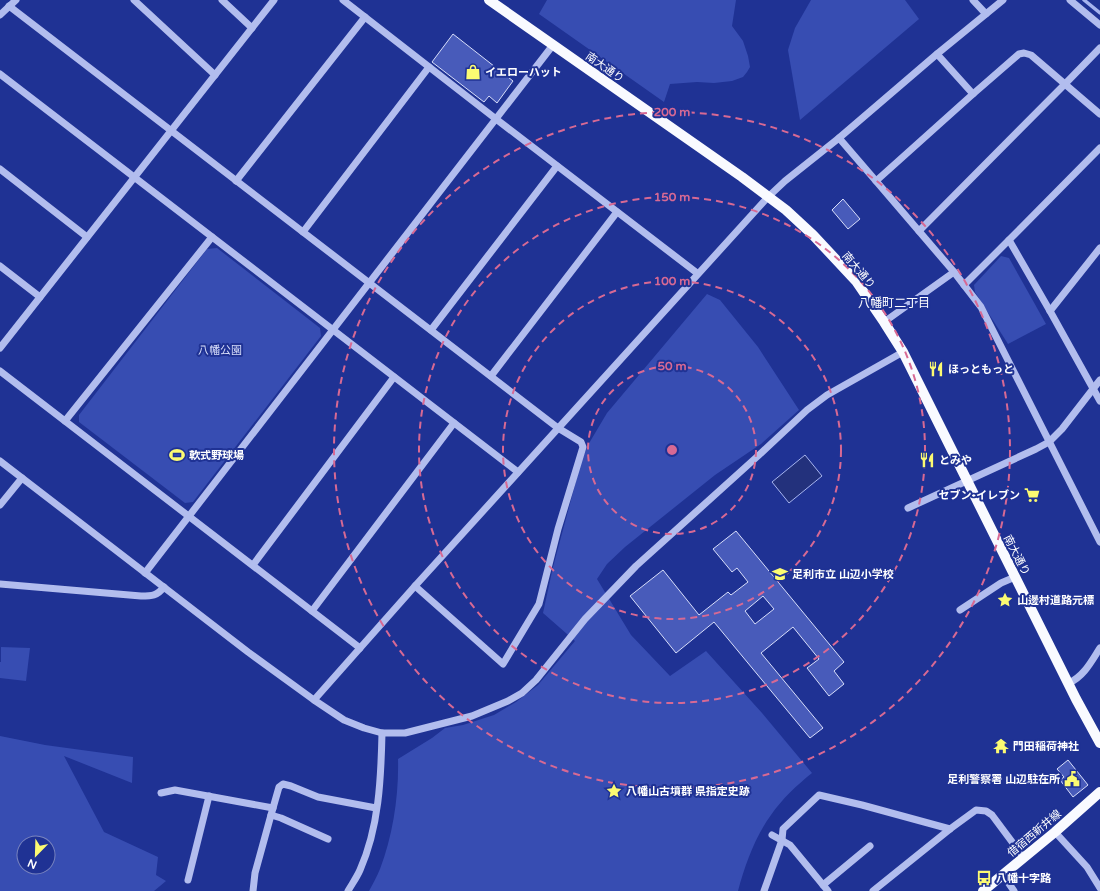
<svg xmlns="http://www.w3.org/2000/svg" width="1100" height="891" font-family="'Varela Round','Noto Sans JP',sans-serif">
<rect width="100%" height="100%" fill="#1f3294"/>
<!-- green -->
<g fill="#374db2" fill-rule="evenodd">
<polygon points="547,0 736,0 732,26 743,41 748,56 750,67 747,72 743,77 732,81 714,83 697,82 670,84 664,102 539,14"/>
<polygon points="811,0 905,0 919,19 800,120 788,50 795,28"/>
<polygon points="217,248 320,328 321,336 193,502 185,503 79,422 79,415 207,249"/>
<polygon points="1001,256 1009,258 1046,324 1008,344 975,292 974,285"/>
<path d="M707,294l13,6 38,47 41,63 -38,34 -46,31 -90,72 -18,17 -10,15 34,56 39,41 36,-25 56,62 50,60c-15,12 -30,26 -41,42 -16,22 -26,50 -33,76h-369c4,-7 8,-15 11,-22 13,-34 19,-74 18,-110l34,-21 13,-10 18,-3 31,-10 22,-13 22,-17 37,-44 -32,-28 10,-46 22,-82 6,-23 7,-17 19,-32z"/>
<polygon points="1,647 30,648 26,681 0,678 0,662 1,662"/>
<path d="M0,736l45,9 88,12 -1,26 -68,-27 40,76 54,25 -2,18 10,6 -12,10h-154zM24,843h24v24h-24z"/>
</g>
<!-- water -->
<polygon fill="#23317c" stroke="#a6b4ef" points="805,455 822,476 789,503 772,482"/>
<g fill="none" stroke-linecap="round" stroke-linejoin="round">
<!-- stream -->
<polyline stroke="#a6b4ef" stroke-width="3.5" points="1084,0 1100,13"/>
</g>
<!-- building -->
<g fill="#485bba" stroke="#d8defa" fill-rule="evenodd">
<polygon points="453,34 513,81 497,103 489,96 484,102 432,62"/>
<polygon points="843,199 860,219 848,229 832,210"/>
<path d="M736,531l108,131 -10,9 10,13 -15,12 -22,-28 12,-9 -26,-32 -32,26 62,75 -13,10 -96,-116 -38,31 -46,-57 33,-26 36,45 29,-23 3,3 17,-13 -11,-14 -5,4 -19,-23zM763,596l11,13 -19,15 -10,-13z"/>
<polygon points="1068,760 1088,785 1073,797 1060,780 1064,777 1057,769"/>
</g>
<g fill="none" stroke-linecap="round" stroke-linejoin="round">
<!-- minor -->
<g stroke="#b2bdee" stroke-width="7">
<polyline points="134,0 215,75"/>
<polyline points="222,0 252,28"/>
<polyline points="343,0 496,119 697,273"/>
<polyline points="973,0 986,14"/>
<polyline points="1070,0 1100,25"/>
<polyline points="9,6 558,428 581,442 583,447 558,529 539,604 503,664 415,586"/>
<polyline points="0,15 16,0"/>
<polyline points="937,54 973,94"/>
<polyline points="0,74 518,472"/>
<polyline points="839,138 876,181 954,272 981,307 1100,542"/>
<polyline points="0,169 87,237"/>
<polyline points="236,181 365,17"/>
<polyline points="876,181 973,94 1019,54 1024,53 1031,55 1100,114"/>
<polyline points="919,231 1065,84 1100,48"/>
<polyline points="303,232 429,67"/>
<polyline points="1009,240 1050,311 1100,401"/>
<polyline points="0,266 40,297"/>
<polyline points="964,285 1009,240 1100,148"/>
<polyline points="1050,311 1100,248"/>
<polyline points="884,322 954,272"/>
<polyline points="431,330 557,166"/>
<polyline points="0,348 274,0"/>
<polyline points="0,371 360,648"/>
<polyline points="491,376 617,212"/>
<polyline points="65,421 212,237"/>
<polyline points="0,461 248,652 314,700 344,720 364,728 382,733 405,733 472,716 508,701 522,693 536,680 585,619 636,566 759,455 807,410 827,395 903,352"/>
<polyline points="0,505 22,478"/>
<polyline points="908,508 1036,449 1049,442 1062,429 1100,380"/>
<polyline points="253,565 394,377"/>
<polyline points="145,573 553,45"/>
<path d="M0,584l141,12c11,0 16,0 23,-9"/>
<polyline points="960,610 1001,583 1015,577"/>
<polyline points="312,611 454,423"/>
<path d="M1069,683c15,-7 22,-21 31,-35"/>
<polyline points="314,700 415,586 768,197 785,181 839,138 937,54 1003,0"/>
<polyline points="161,793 175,790 273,808"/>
<polyline points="271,815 281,818 328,839"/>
<polyline points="1055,832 1087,867 1100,888"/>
<polyline points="772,835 790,845 828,891"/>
<polyline points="1003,875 1014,891"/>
<polyline points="188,880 209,796"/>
<polyline points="823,885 870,846"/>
<polyline points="253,891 255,873 271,815 279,787 283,784 291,786 318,797 376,808"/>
<path d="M348,891c4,-7 9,-14 12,-21 19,-43 21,-91 22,-137"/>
<polyline points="764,891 782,840 783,829 819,795 862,805 950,829"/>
<polyline points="873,891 950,829 976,810 986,811 992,815 1024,858"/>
</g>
<!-- major -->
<g stroke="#f9faff" stroke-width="10">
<polyline points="489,0 742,177 786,210 813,235 856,281 884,322 903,352 1076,699 1100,743"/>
<polyline points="983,891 1055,832 1100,792"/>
</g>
</g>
<!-- distance rings -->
<g fill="none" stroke="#d76994" stroke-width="2" stroke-dasharray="7 5">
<circle cx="672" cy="450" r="84"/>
<circle cx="672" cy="450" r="169"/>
<circle cx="672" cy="450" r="253"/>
<circle cx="672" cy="450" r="338"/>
</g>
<!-- icons -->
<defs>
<symbol id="shop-bare" viewBox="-9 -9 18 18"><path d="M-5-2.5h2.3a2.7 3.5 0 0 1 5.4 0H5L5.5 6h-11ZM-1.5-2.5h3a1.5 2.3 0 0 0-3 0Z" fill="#fcfa72" stroke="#1f3294" stroke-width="2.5" paint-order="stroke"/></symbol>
<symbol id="restaurant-bare" viewBox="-9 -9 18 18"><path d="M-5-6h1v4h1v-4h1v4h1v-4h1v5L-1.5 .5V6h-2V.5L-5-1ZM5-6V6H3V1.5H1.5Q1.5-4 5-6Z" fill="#fcfa72" stroke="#1f3294" stroke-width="2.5" paint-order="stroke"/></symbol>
<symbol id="stadium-bare" viewBox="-9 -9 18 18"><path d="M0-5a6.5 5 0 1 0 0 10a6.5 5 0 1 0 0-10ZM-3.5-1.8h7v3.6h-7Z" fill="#fcfa72" stroke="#1f3294" stroke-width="2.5" paint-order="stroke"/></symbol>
<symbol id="supermarket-bare" viewBox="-9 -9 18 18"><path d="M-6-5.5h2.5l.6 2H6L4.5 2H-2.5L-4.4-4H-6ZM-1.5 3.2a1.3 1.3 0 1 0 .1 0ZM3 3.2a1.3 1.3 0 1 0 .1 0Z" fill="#fcfa72" stroke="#1f3294" stroke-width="2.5" paint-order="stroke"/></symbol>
<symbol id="school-bare" viewBox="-9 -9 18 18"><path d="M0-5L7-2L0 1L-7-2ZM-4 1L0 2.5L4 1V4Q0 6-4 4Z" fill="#fcfa72" stroke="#1f3294" stroke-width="2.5" paint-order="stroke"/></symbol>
<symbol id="sight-bare" viewBox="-9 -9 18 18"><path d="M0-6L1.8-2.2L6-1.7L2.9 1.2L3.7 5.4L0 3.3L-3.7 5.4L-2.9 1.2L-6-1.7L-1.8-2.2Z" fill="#fcfa72" stroke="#1f3294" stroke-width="2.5" paint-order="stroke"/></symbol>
<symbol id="temple-bare" viewBox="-9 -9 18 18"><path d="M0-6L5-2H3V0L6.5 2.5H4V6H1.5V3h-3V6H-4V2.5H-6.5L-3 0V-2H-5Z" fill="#fcfa72" stroke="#1f3294" stroke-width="2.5" paint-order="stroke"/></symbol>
<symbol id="civic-bare" viewBox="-9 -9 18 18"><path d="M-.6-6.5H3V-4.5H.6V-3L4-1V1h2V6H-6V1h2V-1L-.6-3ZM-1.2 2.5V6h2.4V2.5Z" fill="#fcfa72" stroke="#1f3294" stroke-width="2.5" paint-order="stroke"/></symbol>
<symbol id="bus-bare" viewBox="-9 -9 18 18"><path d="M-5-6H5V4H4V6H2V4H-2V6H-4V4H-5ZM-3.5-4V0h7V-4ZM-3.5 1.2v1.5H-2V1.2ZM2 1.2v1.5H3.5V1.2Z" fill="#fcfa72" stroke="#1f3294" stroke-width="2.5" paint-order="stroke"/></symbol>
</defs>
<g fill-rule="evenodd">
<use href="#shop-bare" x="462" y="61" width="22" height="22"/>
<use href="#restaurant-bare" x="925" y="358" width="22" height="22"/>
<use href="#stadium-bare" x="166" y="444" width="22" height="22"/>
<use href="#restaurant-bare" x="916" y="449" width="22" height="22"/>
<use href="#supermarket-bare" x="1021" y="484" width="22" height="22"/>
<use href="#school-bare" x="769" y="563" width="22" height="22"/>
<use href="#sight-bare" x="994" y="589" width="22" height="22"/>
<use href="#temple-bare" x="990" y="735" width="22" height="22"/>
<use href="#civic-bare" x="1061" y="768" width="22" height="22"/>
<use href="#sight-bare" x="603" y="780" width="22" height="22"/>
<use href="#bus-bare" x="973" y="867" width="22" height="22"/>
</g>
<g text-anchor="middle" stroke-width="4" stroke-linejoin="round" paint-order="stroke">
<!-- street labels -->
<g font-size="11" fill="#fff" stroke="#1f3294">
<text transform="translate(605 67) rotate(35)" y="4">南大通り</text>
<text transform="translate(859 270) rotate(50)" y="4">南大通り</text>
<text transform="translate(1017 555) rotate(63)" y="4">南大通り</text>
<text transform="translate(1034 833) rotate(-40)" y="4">借宿西新井線</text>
</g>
<!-- poi labels -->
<g font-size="11" font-weight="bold" fill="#fff" stroke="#1f3294" text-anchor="start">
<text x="485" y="76">イエローハット</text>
<text x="948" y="373">ほっともっと</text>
<text x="189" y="459">軟式野球場</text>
<text x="939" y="464">とみや</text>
<text x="1020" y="499" text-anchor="end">セブン-イレブン</text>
<text x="792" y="578">足利市立 山辺小学校</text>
<text x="1017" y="604">山邊村道路元標</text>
<text x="1013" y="750">門田稲荷神社</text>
<text x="1060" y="783" text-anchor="end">足利警察署 山辺駐在所</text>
<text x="626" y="795">八幡山古墳群 県指定史跡</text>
<text x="996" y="882">八幡十字路</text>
</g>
<!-- park labels -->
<g font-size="11" fill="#d8defa" stroke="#1f3294">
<text x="220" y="354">八幡公園</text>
</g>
<!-- neighbourhood labels -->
<g font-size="12" fill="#fff" stroke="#1f3294">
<text x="894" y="307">八幡町二丁目</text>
</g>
</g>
<circle cx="672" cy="450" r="6" fill="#d76994" stroke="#1f3294" stroke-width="2"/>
<g font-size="12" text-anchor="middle" font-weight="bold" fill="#d76994" stroke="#1f3294" stroke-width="4" stroke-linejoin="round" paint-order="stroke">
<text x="672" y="116">200 m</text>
<text x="672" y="201">150 m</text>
<text x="672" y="285">100 m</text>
<text x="672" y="370">50 m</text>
</g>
<!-- north arrow -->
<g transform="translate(36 855) rotate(203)"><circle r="19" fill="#1f3294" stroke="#7984bf"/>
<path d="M0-3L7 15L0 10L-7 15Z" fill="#fcfa72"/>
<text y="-6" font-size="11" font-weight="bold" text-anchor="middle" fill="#ffffff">N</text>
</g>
</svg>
